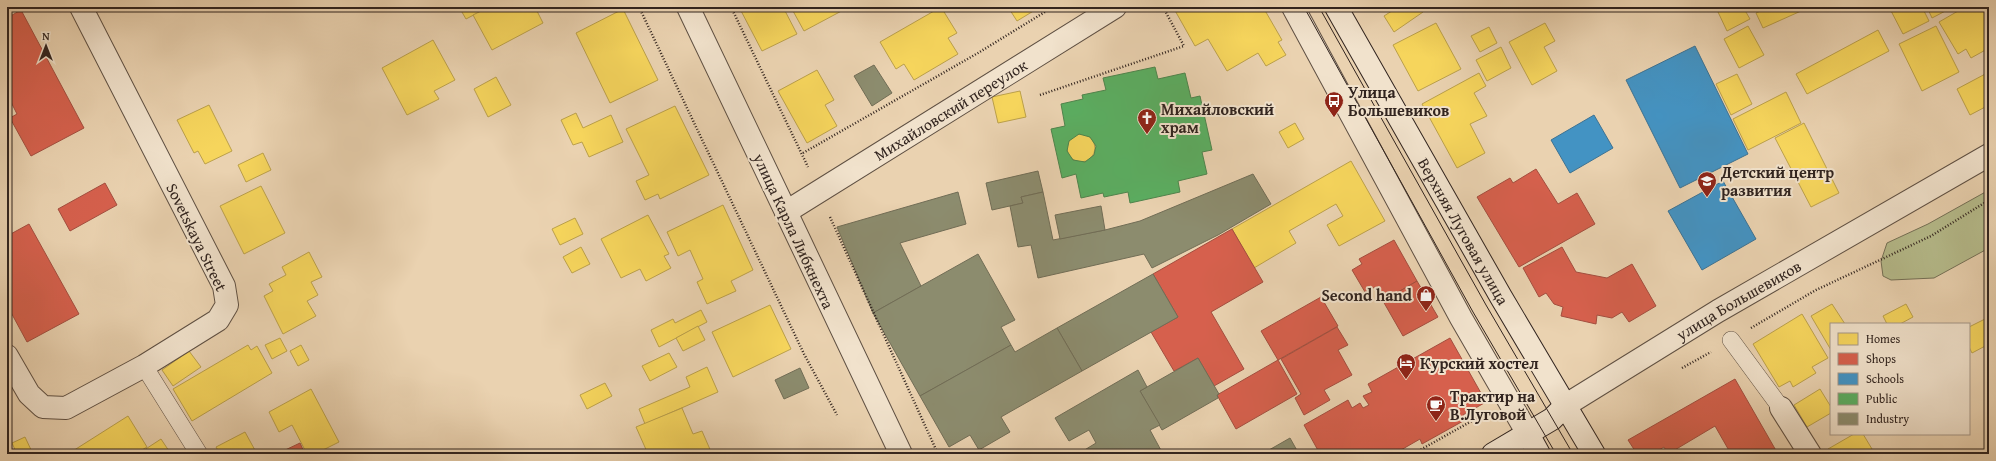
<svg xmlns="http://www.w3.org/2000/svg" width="1996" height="461" font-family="'Gentium Book Plus',serif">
<rect width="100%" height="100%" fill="#ead2b0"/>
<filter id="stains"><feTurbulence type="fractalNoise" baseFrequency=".005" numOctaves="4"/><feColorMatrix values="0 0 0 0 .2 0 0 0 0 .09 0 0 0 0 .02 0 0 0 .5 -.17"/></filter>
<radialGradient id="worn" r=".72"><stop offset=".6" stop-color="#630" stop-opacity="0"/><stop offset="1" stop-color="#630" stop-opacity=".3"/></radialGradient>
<!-- green -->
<polygon fill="#b6bc8c" stroke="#747056" points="1989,190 1989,248 1934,278 1891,280 1883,276 1881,261 1887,243 1928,224"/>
<!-- homes -->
<g fill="#f6d55c" stroke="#bba04a">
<polygon points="459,7 489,7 466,19"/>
<polygon points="489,7 535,7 543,23 492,50 473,15"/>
<polygon points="739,7 783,7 797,34 762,51"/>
<polygon points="802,7 849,7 804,31 793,11"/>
<polygon points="941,7 957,33 948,38 958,54 914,80 904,64 896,69 880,42"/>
<polygon points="1008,7 1040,7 1017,21"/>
<polygon points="1173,7 1263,7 1282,40 1278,42 1286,55 1266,66 1258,53 1227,71 1208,39 1195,46"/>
<polygon points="1398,7 1420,7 1423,12 1394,32 1384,16"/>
<polygon points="1727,7 1743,7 1750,19 1727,31 1718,12"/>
<polygon points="1769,7 1810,7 1763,28 1756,13"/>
<polygon points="1889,7 1922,7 1929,21 1903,34"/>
<polygon points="1927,7 1953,7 1932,18"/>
<polygon points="1965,7 1989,7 1989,48 1971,58 1966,49 1958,54 1939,22"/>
<polygon points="623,9 658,80 610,103 576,33"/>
<polygon points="1436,23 1461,69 1418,91 1393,45"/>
<polygon points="1545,23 1555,41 1544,47 1557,71 1532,85 1509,42"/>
<polygon points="1748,26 1764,55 1739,68 1724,39"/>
<polygon points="1936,26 1959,72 1922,91 1899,44"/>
<polygon points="1489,27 1497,43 1480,52 1471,36"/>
<polygon points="1878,30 1889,51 1807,94 1796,74"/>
<polygon points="433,40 455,80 434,91 439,99 407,115 382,68"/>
<polygon points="1501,47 1511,68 1487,81 1476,60"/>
<polygon points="817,70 834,100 825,105 837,126 807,143 778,91"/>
<polygon points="1989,72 1989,105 1970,115 1957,89"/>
<polygon points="1479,73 1486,86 1474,93 1487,116 1470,124 1485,153 1457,168 1422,104"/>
<polygon points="1737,74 1752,104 1731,115 1716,84"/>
<polygon points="496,77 511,105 488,117 474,89"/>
<polygon points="1020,91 1026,117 998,123 992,97"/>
<polygon points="1786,92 1801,123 1748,150 1733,119"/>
<polygon points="209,105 232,151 205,164 198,151 194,153 177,120"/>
<polygon points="675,106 709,175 660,199 658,194 645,200 636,181 649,175 626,129"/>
<polygon points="576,113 583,128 611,115 623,142 589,157 582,142 573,145 561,120"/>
<polygon points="1295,123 1304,139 1288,148 1279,132"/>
<polygon points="1804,123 1839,193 1811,207 1775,138"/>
<circle cx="1081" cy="148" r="14"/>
<polygon points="263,153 271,170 246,182 238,165"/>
<polygon points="1351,161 1385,221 1339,246 1327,225 1343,216 1336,204 1289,231 1296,243 1254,268 1232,229"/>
<polygon points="261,186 285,233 244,254 220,206"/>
<polygon points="723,205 753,270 731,281 736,291 707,304 697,282 703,279 690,250 678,256 667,232"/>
<polygon points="648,215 669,254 664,256 671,268 646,281 640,269 621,278 601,239"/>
<polygon points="575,218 583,234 560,245 552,229"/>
<polygon points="581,247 590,264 572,273 563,257"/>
<polygon points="309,252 322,277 311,282 318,295 307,301 316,316 283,334 264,296 273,291 269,284 286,275 282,267"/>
<polygon points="1832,304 1845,324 1831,324 1831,350 1811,316"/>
<polygon points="1906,304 1913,317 1900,324 1887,324 1883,316"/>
<polygon points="770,305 791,349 733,377 712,332"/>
<polygon points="701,310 707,322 659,347 651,330 673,319 675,323"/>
<polygon points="1802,314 1828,358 1812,367 1816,373 1793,387 1790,381 1779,387 1753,344"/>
<polygon points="1989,317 1989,344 1972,353 1969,347 1969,327"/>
<polygon points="698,326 705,340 683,351 676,338"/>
<polygon points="280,338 287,351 272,359 265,345"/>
<polygon points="248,345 251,350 257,346 272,373 192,421 173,389"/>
<polygon points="301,345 309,360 298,366 290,351"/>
<polygon points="189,351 201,367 173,386 162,370"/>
<polygon points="669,353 677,367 650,381 642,366"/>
<polygon points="707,367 718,392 645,424 639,409 690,387 686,377"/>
<polygon points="605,383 612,396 587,409 580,395"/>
<polygon points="311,389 339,442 315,454 307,454 292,425 279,432 269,412"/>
<polygon points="1820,389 1831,407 1831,413 1807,427 1794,405"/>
<polygon points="682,408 693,434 702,431 712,454 648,454 636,427"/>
<polygon points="128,416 147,447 135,454 68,454"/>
<polygon points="245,432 256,452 252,454 220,454 216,447"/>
<polygon points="1854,434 1863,434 1872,449 1864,454 1830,454 1828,449"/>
<polygon points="25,437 33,454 17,454 12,443"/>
<polygon points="161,439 171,454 138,454"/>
</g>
<!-- shops -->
<g fill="#d6604d" stroke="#a44e3f">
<polygon points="21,10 84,128 31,156 10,118 17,114 7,94 7,18"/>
<polygon points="1536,169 1558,204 1577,193 1595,224 1519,267 1477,197 1510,178 1513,183"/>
<polygon points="105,183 117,205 70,231 58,209"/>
<polygon points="29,224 79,314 27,342 7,305 7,236"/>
<polygon points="1232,229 1263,282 1211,312 1244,369 1214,386 1198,358 1174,371 1151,332 1178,317 1153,274"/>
<polygon points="1394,240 1417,281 1383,301 1375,287 1365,292 1352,270 1362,264 1359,259"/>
<polygon points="1562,247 1576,272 1607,278 1632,264 1656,306 1629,322 1622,312 1612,318 1597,315 1596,324 1561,316 1563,307 1554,304 1546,293 1539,297 1523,268"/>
<polygon points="1417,281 1438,317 1403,336 1383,301"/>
<polygon points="1321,297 1338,326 1278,360 1261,331"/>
<polygon points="1337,327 1348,345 1338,350 1352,375 1324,390 1330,400 1304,415 1295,398 1301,394 1281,359"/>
<polygon points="1450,338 1486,402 1463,415 1465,420 1422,444 1420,439 1394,454 1320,454 1304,425 1348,400 1352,408 1360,403 1363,408 1369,405 1363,396 1372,392 1368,384"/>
<polygon points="1278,360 1297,394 1236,429 1217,395"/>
<polygon points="1735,379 1778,454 1731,454 1715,426 1668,454 1664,447 1652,454 1637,454 1628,440"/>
<polygon points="300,443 305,454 282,454 281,452"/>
</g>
<!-- schools -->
<g fill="#4393c3" stroke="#3e7292">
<polygon points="1695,46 1748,154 1680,188 1626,80"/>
<polygon points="1594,115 1613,148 1570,173 1551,140"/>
<polygon points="1723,181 1756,239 1702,270 1668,211"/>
</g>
<!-- public -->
<path fill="#5aae61" stroke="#4e854d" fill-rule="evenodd" d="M1155,67l3,12 27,-6 6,25 9,-2 12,54 -10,2 5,22 -29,7 2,11 -50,11 -2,-11 -24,5 -1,-4 -22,5 -5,-24 -14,4 -11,-49 14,-3 -4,-22 22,-5 -1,-4 24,-5 -3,-12zM1079,134l11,3 6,9 -2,9 -9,7 -12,-2 -6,-9 2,-10z"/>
<!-- industry -->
<g fill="#8c8c6e" stroke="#716d56">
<polygon points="874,65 892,93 872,106 854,76"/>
<polygon points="1038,171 1043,192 1021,197 1023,203 992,210 986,183"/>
<polygon points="1253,174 1271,204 1218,235 1152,268 1144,254 1038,278 1031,245 1018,247 1010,206 1023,203 1021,197 1043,192 1053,240 1105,230 1140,221"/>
<polygon points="958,192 966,224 900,243 921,286 873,313 837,227"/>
<polygon points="1101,206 1105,230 1060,239 1055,215"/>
<polygon points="978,254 1015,320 1001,327 1011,345 920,396 873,313"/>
<polygon points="1153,274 1178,317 1082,371 1057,328"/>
<polygon points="1057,328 1082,371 1001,417 1010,432 979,450 970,435 949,447 920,396 1011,345 1015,352"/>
<polygon points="1198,358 1219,394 1217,395 1218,398 1162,430 1140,391"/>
<polygon points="800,368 809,388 784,399 775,380"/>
<polygon points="1138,370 1147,387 1140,391 1160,425 1150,430 1163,454 1078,454 1096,443 1089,430 1069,441 1055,418"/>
<polygon points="1290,438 1299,454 1262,454"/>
</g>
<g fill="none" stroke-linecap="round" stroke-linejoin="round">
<defs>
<g id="service">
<polyline points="1731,340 1781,408"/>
<polyline points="144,366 199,454"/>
</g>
<g id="minor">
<path id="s1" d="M688,7l98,205 329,-205"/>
<polyline points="7,356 29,394 43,407 66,408 144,366 218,320 227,305 224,286 81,7"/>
<polyline points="1781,408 1810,454"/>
</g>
<g id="tertiary">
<polyline points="1293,7 1461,318 1528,434"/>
<polyline points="786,212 901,454"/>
<path id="s2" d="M1566,405l152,-94 271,-156"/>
</g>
<g id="secondary">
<path id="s3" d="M1336,7l165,290 93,157"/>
<polyline points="1528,434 1539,454"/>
<polyline points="1493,454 1552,419 1566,405"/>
</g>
</defs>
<!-- service casing -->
<use href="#service" stroke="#5f5043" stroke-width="18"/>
<!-- minor casing -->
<use href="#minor" stroke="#5f5043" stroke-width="24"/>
<!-- tertiary casing -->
<use href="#tertiary" stroke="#5f5043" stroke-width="24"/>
<!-- secondary casing -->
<use href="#secondary" stroke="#31241f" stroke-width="24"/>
<!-- path -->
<g stroke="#31241f" stroke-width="2.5" stroke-dasharray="1 2" stroke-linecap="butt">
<polyline points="639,7 804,354 837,415"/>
<polyline points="731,7 808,167"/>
<polyline points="1040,95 1184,46 1163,7"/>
<polyline points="803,153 978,53 1053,7"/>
<polyline points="830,217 938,454"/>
<polyline points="1751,328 1816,290 1931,236 1989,200"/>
<polyline points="1682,368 1711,352"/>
<polyline points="1413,454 1486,413"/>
</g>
<!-- service -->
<use href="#service" stroke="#f1e2cc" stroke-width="17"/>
<!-- minor -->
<use href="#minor" stroke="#f1e2cc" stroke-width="22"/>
<!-- tertiary -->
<use href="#tertiary" stroke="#f1e2cc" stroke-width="22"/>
<!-- secondary -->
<use href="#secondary" stroke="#f1e2cc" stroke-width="22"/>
<!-- tram -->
<g stroke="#31241f" stroke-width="1">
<polyline points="1304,7 1473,312 1556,454"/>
<polyline points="1319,7 1486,305 1573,454"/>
</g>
</g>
<!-- icons -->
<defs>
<symbol id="bus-pin" viewBox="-11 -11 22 30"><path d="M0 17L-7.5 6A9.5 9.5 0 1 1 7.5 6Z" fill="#8f2418" stroke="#f1e2cc"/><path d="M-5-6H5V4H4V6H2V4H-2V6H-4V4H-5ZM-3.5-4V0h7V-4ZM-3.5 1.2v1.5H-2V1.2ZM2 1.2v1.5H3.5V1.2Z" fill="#fff"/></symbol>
<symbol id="church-pin" viewBox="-11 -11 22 30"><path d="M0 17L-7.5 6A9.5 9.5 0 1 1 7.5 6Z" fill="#8f2418" stroke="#f1e2cc"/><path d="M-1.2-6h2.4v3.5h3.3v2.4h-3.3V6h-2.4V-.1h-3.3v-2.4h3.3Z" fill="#fff"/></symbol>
<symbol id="school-pin" viewBox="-11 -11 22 30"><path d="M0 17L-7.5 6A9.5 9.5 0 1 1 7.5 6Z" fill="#8f2418" stroke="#f1e2cc"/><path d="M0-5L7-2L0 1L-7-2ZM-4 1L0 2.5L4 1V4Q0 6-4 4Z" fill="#fff"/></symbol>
<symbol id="shop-pin" viewBox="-11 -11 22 30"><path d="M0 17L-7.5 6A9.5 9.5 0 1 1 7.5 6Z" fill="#8f2418" stroke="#f1e2cc"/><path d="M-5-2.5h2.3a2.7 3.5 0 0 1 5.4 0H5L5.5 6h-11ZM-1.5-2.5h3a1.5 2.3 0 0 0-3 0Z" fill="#fff"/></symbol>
<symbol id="hotel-pin" viewBox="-11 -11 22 30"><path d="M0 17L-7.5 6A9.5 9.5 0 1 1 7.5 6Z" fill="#8f2418" stroke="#f1e2cc"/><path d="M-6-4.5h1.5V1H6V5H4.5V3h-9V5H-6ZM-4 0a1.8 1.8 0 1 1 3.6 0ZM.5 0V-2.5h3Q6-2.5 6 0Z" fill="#fff"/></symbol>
<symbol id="cafe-pin" viewBox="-11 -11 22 30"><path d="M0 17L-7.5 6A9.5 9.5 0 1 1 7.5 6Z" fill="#8f2418" stroke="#f1e2cc"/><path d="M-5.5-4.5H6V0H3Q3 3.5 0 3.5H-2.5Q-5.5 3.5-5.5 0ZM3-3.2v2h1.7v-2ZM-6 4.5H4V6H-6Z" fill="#fff"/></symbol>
</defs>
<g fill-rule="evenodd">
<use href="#bus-pin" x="1323" y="90" width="22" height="30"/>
<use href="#church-pin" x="1136" y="107" width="22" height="30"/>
<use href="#school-pin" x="1696" y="170" width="22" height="30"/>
<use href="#shop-pin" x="1415" y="284" width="22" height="30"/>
<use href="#hotel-pin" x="1395" y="352" width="22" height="30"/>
<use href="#cafe-pin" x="1425" y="394" width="22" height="30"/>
</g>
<g text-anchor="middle" stroke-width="4" stroke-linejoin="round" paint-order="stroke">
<!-- poi labels -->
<g font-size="16" font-weight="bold" fill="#31241f" stroke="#f1e2cc" text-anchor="start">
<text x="1348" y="98">Улица<tspan x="1348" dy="18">Большевиков</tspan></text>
<text x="1161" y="115">Михайловский<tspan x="1161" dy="18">храм</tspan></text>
<text x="1721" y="178">Детский центр<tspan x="1721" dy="18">развития</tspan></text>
<text x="1412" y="301" text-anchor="end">Second hand</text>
<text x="1420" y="369">Курский хостел</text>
<text x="1450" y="402">Трактир на<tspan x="1450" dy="18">В.Луговой</tspan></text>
</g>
<!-- street labels -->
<g font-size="16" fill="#31241f" stroke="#f1e2cc">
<text dy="6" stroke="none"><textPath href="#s1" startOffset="421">Михайловский переулок</textPath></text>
<text transform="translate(794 231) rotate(65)" y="6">улица Карла Либкнехта</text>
<text dy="6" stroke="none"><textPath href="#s3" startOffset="258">Верхняя Луговая улица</textPath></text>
<text transform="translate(197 237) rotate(64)" y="6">Sovetskaya Street</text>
<text dy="6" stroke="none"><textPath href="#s2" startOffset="202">улица Большевиков</textPath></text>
</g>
</g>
<!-- margin -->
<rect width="1996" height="461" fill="none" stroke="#ead2b0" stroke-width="24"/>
<rect x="8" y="8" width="1980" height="445" fill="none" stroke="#31241f" stroke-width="2"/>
<rect x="12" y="12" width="1972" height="437" fill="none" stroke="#31241f"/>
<!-- legend -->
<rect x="1830" y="323" width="140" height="112" fill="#f1e2cc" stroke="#a49687"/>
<rect x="1838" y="333" width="20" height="12" fill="#f6d55c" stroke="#a49687"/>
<text x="1866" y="343" font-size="12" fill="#31241f">Homes</text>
<rect x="1838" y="353" width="20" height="12" fill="#d6604d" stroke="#a49687"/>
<text x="1866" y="363" font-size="12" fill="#31241f">Shops</text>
<rect x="1838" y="373" width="20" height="12" fill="#4393c3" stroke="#a49687"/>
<text x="1866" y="383" font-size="12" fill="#31241f">Schools</text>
<rect x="1838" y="393" width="20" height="12" fill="#5aae61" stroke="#a49687"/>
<text x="1866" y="403" font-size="12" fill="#31241f">Public</text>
<rect x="1838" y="413" width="20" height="12" fill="#8c8c6e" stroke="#a49687"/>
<text x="1866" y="423" font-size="12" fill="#31241f">Industry</text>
<!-- north arrow -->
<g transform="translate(46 46)" stroke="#f1e2cc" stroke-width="3" paint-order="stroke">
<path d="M0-3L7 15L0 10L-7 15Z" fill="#31241f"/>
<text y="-6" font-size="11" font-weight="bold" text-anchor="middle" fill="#31241f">N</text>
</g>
<rect width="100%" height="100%" filter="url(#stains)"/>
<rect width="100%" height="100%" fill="url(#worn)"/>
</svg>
